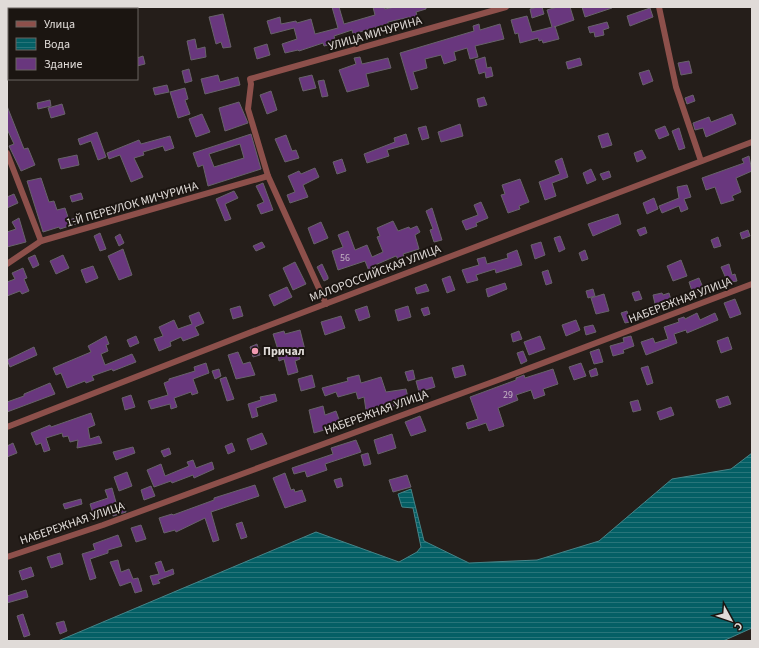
<svg xmlns="http://www.w3.org/2000/svg" width="759" height="648" font-family="'Source Sans 3',sans-serif">
<defs>
<pattern id="water-rules" width="6" height="5" patternUnits="userSpaceOnUse"><rect width="6" height="5" fill="#045f65"/><path d="M0 2.5h6" fill="none" stroke="#28757a"/></pattern>
</defs>
<rect width="100%" height="100%" fill="#251e1a"/>
<!-- water -->
<polygon fill="url(#water-rules)" stroke="#468488" points="752,453 752,628 723,641 58,641 316,532 399,562 417,552 421,547 413,508 402,507 398,494 411,489 424,541 469,563 537,560 599,541 672,479 731,469"/>
<!-- building -->
<g fill="#69377e" stroke="#68636a" fill-rule="evenodd">
<polygon points="332,7 339,7 344,24 375,15 373,7 384,7 385,9 395,7 426,7 426,9 416,12 418,19 411,21 410,17 388,22 388,24 353,34 352,30 334,36 336,43 324,46 323,43 299,51 298,50 285,53 282,44 297,39 294,28 271,34 267,21 280,17 281,24 296,21 297,23 311,19 315,34 338,28"/>
<polygon points="537,7 542,7 544,14 532,18 530,9"/>
<polygon points="557,7 570,7 574,20 554,27 555,26 559,39 543,43 542,40 539,41 538,38 520,43 518,33 515,34 511,20 527,16 532,32 552,27 547,10"/>
<polygon points="582,7 611,7 612,8 585,17"/>
<polygon points="650,8 653,17 630,26 627,16"/>
<polygon points="223,14 231,47 223,48 221,42 216,44 209,17"/>
<polygon points="607,22 609,28 603,30 604,35 595,37 594,32 590,33 588,27"/>
<polygon points="479,24 480,30 500,24 504,39 475,46 478,57 470,59 467,48 454,52 456,60 444,64 441,55 425,59 427,68 413,72 418,88 411,90 400,53 474,31 473,26"/>
<polygon points="195,39 197,49 205,47 206,57 191,60 187,41"/>
<polygon points="267,44 270,55 257,59 254,48"/>
<polygon points="143,56 145,64 137,66 137,58"/>
<polygon points="360,57 362,64 388,58 391,68 366,74 369,86 347,92 339,70 356,64 354,58"/>
<polygon points="485,57 487,68 491,67 493,76 486,78 485,72 479,74 475,60"/>
<polygon points="580,58 582,65 568,69 566,62"/>
<polygon points="689,61 692,73 681,75 678,63"/>
<polygon points="189,69 192,81 185,83 182,71"/>
<polygon points="649,70 653,81 643,85 639,73"/>
<polygon points="218,75 220,82 238,77 240,85 205,94 201,79"/>
<polygon points="312,75 316,88 303,91 299,78"/>
<polygon points="324,80 328,96 322,97 318,81"/>
<polygon points="167,85 169,92 155,95 153,88"/>
<polygon points="185,88 188,99 185,100 190,114 178,118 170,92"/>
<polygon points="271,91 277,110 267,114 260,95"/>
<polygon points="693,95 695,101 687,104 685,98"/>
<polygon points="484,97 487,105 479,107 477,99"/>
<polygon points="50,100 51,106 38,109 37,103"/>
<polygon points="239,102 248,123 225,131 219,108"/>
<polygon points="62,104 65,114 51,118 48,108"/>
<polygon points="7,106 24,149 28,148 35,165 21,171 9,146 14,144 7,129"/>
<polygon points="202,114 210,132 196,137 189,119"/>
<polygon points="732,114 736,124 706,137 703,128 695,130 693,123 709,117 711,122"/>
<polygon points="460,124 463,136 441,142 438,132"/>
<polygon points="426,126 429,138 422,140 418,128"/>
<polygon points="665,126 669,135 659,139 655,130"/>
<polygon points="679,128 685,148 679,150 672,131"/>
<polygon points="97,132 106,157 98,160 91,141 80,145 78,139"/>
<polygon points="608,133 612,145 602,148 598,136"/>
<path d="M251,134l10,35 -53,17 -5,-21 -5,2 -5,-14zM240,144l4,14 -30,9 -5,-13z"/>
<polygon points="406,134 409,144 387,150 389,156 367,163 364,154 395,142 394,138"/>
<polygon points="286,135 292,151 296,150 299,158 285,162 275,139"/>
<polygon points="170,136 174,148 165,151 163,146 143,152 144,155 134,158 143,177 131,182 120,155 109,159 107,153 139,140 141,144"/>
<polygon points="642,150 646,158 637,162 634,153"/>
<polygon points="77,155 79,165 61,169 58,159"/>
<polygon points="749,156 752,171 736,178 741,192 732,196 734,200 721,204 715,187 706,190 702,178 744,163 742,159"/>
<polygon points="562,158 568,177 552,183 556,196 545,200 539,182 560,174 555,161"/>
<polygon points="342,159 346,171 337,174 333,162"/>
<polygon points="315,168 319,177 303,185 308,197 290,203 287,195 295,192 288,176 299,171 301,174"/>
<polygon points="591,169 596,180 587,184 583,173"/>
<polygon points="609,171 611,177 603,180 600,174"/>
<polygon points="41,178 49,202 54,201 57,210 65,208 69,220 81,216 82,222 60,229 59,227 43,232 27,181"/>
<polygon points="520,179 529,202 519,206 520,209 508,213 501,195 505,194 502,185"/>
<polygon points="263,183 273,210 261,214 257,205 264,202 256,186"/>
<polygon points="687,185 691,197 684,199 688,209 681,212 679,206 662,213 659,206 679,198 677,187"/>
<polygon points="234,191 238,198 225,204 231,219 225,221 216,199"/>
<polygon points="81,193 83,199 72,202 70,196"/>
<polygon points="14,194 18,203 7,208 7,197"/>
<polygon points="654,198 658,209 647,214 643,203"/>
<polygon points="481,202 488,218 476,223 477,226 466,230 462,221 478,215 474,205"/>
<polygon points="432,208 442,240 434,242 430,230 433,229 426,211"/>
<polygon points="618,214 621,224 593,236 588,224"/>
<polygon points="19,218 26,242 7,247 7,232 16,229 12,222"/>
<polygon points="393,221 398,231 409,227 410,229 417,226 420,232 415,235 419,249 403,254 404,256 398,259 396,256 375,265 376,268 369,271 365,261 338,270 332,251 343,247 338,235 348,231 355,250 367,245 372,257 383,252 377,237 380,236 377,228"/>
<polygon points="321,222 328,238 314,244 308,228"/>
<polygon points="645,227 647,233 640,236 637,230"/>
<polygon points="748,230 750,236 742,239 740,233"/>
<polygon points="100,233 106,249 100,251 94,236"/>
<polygon points="120,234 124,243 119,246 115,237"/>
<polygon points="560,236 565,249 559,252 554,238"/>
<polygon points="718,237 721,246 714,248 711,240"/>
<polygon points="262,242 265,247 256,251 253,246"/>
<polygon points="541,242 545,255 535,259 531,245"/>
<polygon points="123,249 132,275 119,280 108,256"/>
<polygon points="517,250 522,265 496,273 495,269 476,275 478,280 467,283 462,270 479,265 477,259 485,257 487,264 508,258 507,254"/>
<polygon points="585,250 588,259 582,261 579,253"/>
<polygon points="35,255 39,265 33,268 28,258"/>
<polygon points="63,255 69,268 56,274 50,261"/>
<polygon points="681,260 687,276 673,281 667,266"/>
<polygon points="295,262 306,284 293,290 283,268"/>
<polygon points="322,264 328,277 328,279 324,281 317,267"/>
<polygon points="729,264 732,275 735,274 737,281 728,283 721,267"/>
<polygon points="93,266 98,278 86,283 81,270"/>
<polygon points="23,268 27,278 24,279 29,291 22,294 20,291 7,296 7,282 15,279 12,273"/>
<polygon points="548,270 552,283 546,285 542,272"/>
<polygon points="450,276 455,290 447,293 442,279"/>
<polygon points="699,278 704,290 693,294 689,282"/>
<polygon points="505,283 507,289 488,297 486,289"/>
<polygon points="426,284 429,291 417,294 415,288"/>
<polygon points="287,287 292,297 274,306 269,295"/>
<polygon points="593,289 595,296 588,298 586,291"/>
<polygon points="639,291 642,299 635,301 632,293"/>
<polygon points="662,293 663,295 669,293 671,300 655,304 653,295"/>
<polygon points="604,294 609,311 596,314 591,298"/>
<polygon points="735,299 741,314 730,318 724,303"/>
<polygon points="240,306 243,316 233,319 230,309"/>
<polygon points="367,306 370,317 359,321 355,310"/>
<polygon points="408,306 411,317 398,321 395,310"/>
<polygon points="652,306 655,314 646,317 643,309"/>
<polygon points="428,307 430,314 424,316 421,309"/>
<polygon points="627,311 630,322 625,323 621,313"/>
<polygon points="199,312 204,323 195,327 199,335 183,341 181,337 170,342 171,346 159,351 154,339 163,336 159,327 174,320 178,329 192,324 189,316"/>
<polygon points="697,313 700,320 715,313 718,320 687,333 686,330 674,334 677,343 646,355 641,342 653,338 655,343 668,339 664,327 679,322 678,319 684,317 685,319"/>
<polygon points="341,316 345,328 325,335 321,322"/>
<polygon points="576,320 580,330 566,336 562,325"/>
<polygon points="593,325 596,332 586,335 584,327"/>
<polygon points="300,330 305,350 298,352 300,359 295,361 298,372 288,375 284,359 279,361 277,353 279,353 273,334 284,331 285,334"/>
<polygon points="519,331 522,339 513,342 511,334"/>
<polygon points="106,336 109,344 106,345 108,351 101,354 105,365 132,354 136,362 113,371 112,369 92,376 94,380 86,383 85,381 67,388 61,373 56,375 53,368 91,352 88,346"/>
<polygon points="136,336 139,343 130,347 127,340"/>
<polygon points="540,336 545,349 529,355 524,342"/>
<polygon points="631,336 634,346 623,350 624,353 613,356 610,346 624,342 623,338"/>
<polygon points="728,337 732,349 721,353 717,341"/>
<polygon points="257,344 260,355 253,357 250,347"/>
<polygon points="34,347 37,355 10,367 7,360"/>
<polygon points="599,349 603,362 594,364 590,352"/>
<polygon points="523,351 527,361 521,364 517,353"/>
<polygon points="238,352 243,364 250,362 255,375 236,379 228,355"/>
<polygon points="206,363 209,373 193,379 198,393 192,395 191,392 174,398 177,407 171,409 170,404 151,409 148,401 168,395 164,383 169,381 169,379 195,371 194,367"/>
<polygon points="581,363 586,376 574,380 569,367"/>
<polygon points="463,365 466,375 455,378 452,368"/>
<polygon points="648,366 653,383 647,385 641,368"/>
<polygon points="596,368 598,375 591,377 589,371"/>
<polygon points="219,369 221,376 215,379 212,371"/>
<polygon points="553,369 558,384 543,389 545,395 534,399 531,390 516,395 518,400 498,408 504,426 489,431 486,423 468,429 466,423 478,419 470,397 516,380 516,378 519,377 524,375 525,378"/>
<polygon points="413,370 415,379 408,381 405,372"/>
<polygon points="312,375 315,387 301,391 298,379"/>
<polygon points="359,375 361,383 381,377 386,392 406,389 409,402 374,411 375,416 367,417 364,397 358,399 356,392 338,397 336,392 325,396 322,388 348,381 347,378"/>
<polygon points="226,377 234,399 227,401 220,379"/>
<polygon points="432,377 435,387 419,392 416,381"/>
<polygon points="50,383 55,394 7,412 7,402 24,396 24,394"/>
<polygon points="275,394 277,401 256,408 258,416 252,418 248,404 261,400 260,397"/>
<polygon points="131,395 135,407 125,410 122,398"/>
<polygon points="728,396 731,404 719,408 716,400"/>
<polygon points="638,400 641,410 633,412 630,402"/>
<polygon points="323,406 325,415 336,411 341,425 314,433 309,410"/>
<polygon points="671,407 674,415 660,420 657,412"/>
<polygon points="91,413 95,425 88,428 90,439 99,436 102,443 77,448 78,440 70,442 68,436 63,437 62,433 46,438 50,450 44,452 41,443 36,445 31,433 50,425 51,427"/>
<polygon points="420,416 426,431 411,436 405,422"/>
<polygon points="262,433 267,444 251,450 247,439"/>
<polygon points="392,434 396,448 378,454 374,440"/>
<polygon points="356,440 361,452 325,464 327,470 307,477 305,471 294,474 292,468 333,454 331,448"/>
<polygon points="13,443 17,453 7,457 7,446"/>
<polygon points="232,443 235,451 228,454 225,446"/>
<polygon points="133,447 135,453 116,460 113,452"/>
<polygon points="169,448 171,454 164,457 161,451"/>
<polygon points="368,453 371,464 364,466 361,455"/>
<polygon points="193,460 196,468 212,462 214,469 194,478 193,475 172,483 171,481 154,487 147,470 161,464 165,476 189,466 187,462"/>
<polygon points="127,472 132,486 119,491 114,477"/>
<polygon points="285,473 291,490 294,489 295,492 302,490 306,501 285,508 273,478"/>
<polygon points="407,475 411,487 393,492 389,480"/>
<polygon points="341,478 343,486 337,488 334,480"/>
<polygon points="255,485 259,496 211,512 219,540 213,542 205,518 176,532 175,530 164,533 159,518 172,514 173,515 214,500 214,498"/>
<polygon points="151,486 155,496 144,500 141,490"/>
<polygon points="112,488 117,506 124,504 126,512 113,516 111,507 93,514 90,504 108,498 105,490"/>
<polygon points="81,499 82,504 65,509 63,504"/>
<polygon points="242,522 247,537 241,539 236,524"/>
<polygon points="141,525 146,539 136,542 131,528"/>
<polygon points="118,535 122,546 108,550 108,553 90,559 96,578 90,580 82,554 95,550 93,544"/>
<polygon points="60,553 63,564 51,568 47,557"/>
<polygon points="118,560 121,572 129,569 133,579 138,578 142,591 135,593 131,582 120,586 110,562"/>
<polygon points="161,561 165,572 173,569 174,574 158,580 160,583 153,585 150,576 159,574 155,563"/>
<polygon points="31,567 34,576 22,580 19,571"/>
<polygon points="26,590 28,597 7,603 7,596"/>
<polygon points="23,614 30,635 24,637 17,616"/>
<polygon points="64,621 67,631 60,634 56,623"/>
</g>
<g fill="none" stroke-linecap="round" stroke-linejoin="round">
<!-- street -->
<g stroke="#8d504b" stroke-width="6">
<polyline points="659,7 676,87 701,161"/>
<polyline points="121,9 130,7"/>
<polyline points="7,34 9,34"/>
<polyline points="7,153 41,241"/>
<polyline points="7,264 41,241 268,176"/>
<polyline points="326,304 268,176 248,109 251,84 250,79 506,7"/>
<polyline points="7,427 262,328 752,142"/>
<polyline points="7,557 103,525 498,380 752,284"/>
</g>
</g>
<!-- markers -->
<circle fill="#f19ab2" stroke="#1b1511" stroke-width="1.5" cx="255" cy="351" r="4"/>
<g text-anchor="middle" stroke-width="4" stroke-linejoin="round" paint-order="stroke">
<!-- number labels -->
<g font-size="10" fill="#c2b2c2">
<text x="345" y="261">56</text>
<text x="508" y="398">29</text>
</g>
<!-- street labels -->
<g font-size="12" fill="#e0dbd8" stroke="#1b1511">
<text transform="translate(375 33) rotate(-16)" y="4">УЛИЦА МИЧУРИНА</text>
<text transform="translate(132 204) rotate(-16)" y="4">1-Й ПЕРЕУЛОК МИЧУРИНА</text>
<text transform="translate(375 273) rotate(-21)" y="4">МАЛОРОССИЙСКАЯ УЛИЦА</text>
<text transform="translate(680 300) rotate(-21)" y="4">НАБЕРЕЖНАЯ УЛИЦА</text>
<text transform="translate(376 412) rotate(-20)" y="4">НАБЕРЕЖНАЯ УЛИЦА</text>
<text transform="translate(72 523) rotate(-19)" y="4">НАБЕРЕЖНАЯ УЛИЦА</text>
</g>
<!-- poi labels -->
<g font-size="12" font-weight="bold" fill="#e0dbd8" stroke="#1b1511" text-anchor="start">
<text x="263" y="355">Причал</text>
</g>
</g>
<!-- border -->
<rect width="759" height="648" fill="none" stroke="#e0dbd8" stroke-width="16"/>
<!-- legend -->
<rect x="8" y="8" width="130" height="72" fill="#1b1511" stroke="#6a6461"/>
<rect x="16" y="21" width="20" height="6" fill="#8d504b" stroke="#6a6461"/>
<text x="44" y="28" font-size="12" fill="#e0dbd8">Улица</text>
<rect x="16" y="38" width="20" height="12" fill="url(#water-rules)" stroke="#6a6461"/>
<text x="44" y="48" font-size="12" fill="#e0dbd8">Вода</text>
<rect x="16" y="58" width="20" height="12" fill="#69377e" stroke="#6a6461"/>
<text x="44" y="68" font-size="12" fill="#e0dbd8">Здание</text>
<!-- north arrow -->
<g transform="translate(731 620) rotate(130)" stroke="#1b1511" stroke-width="3" paint-order="stroke">
<path d="M0-3L7 15L0 10L-7 15Z" fill="#e0dbd8"/>
<text y="-6" font-size="11" font-weight="bold" text-anchor="middle" fill="#e0dbd8">С</text>
</g>
</svg>
